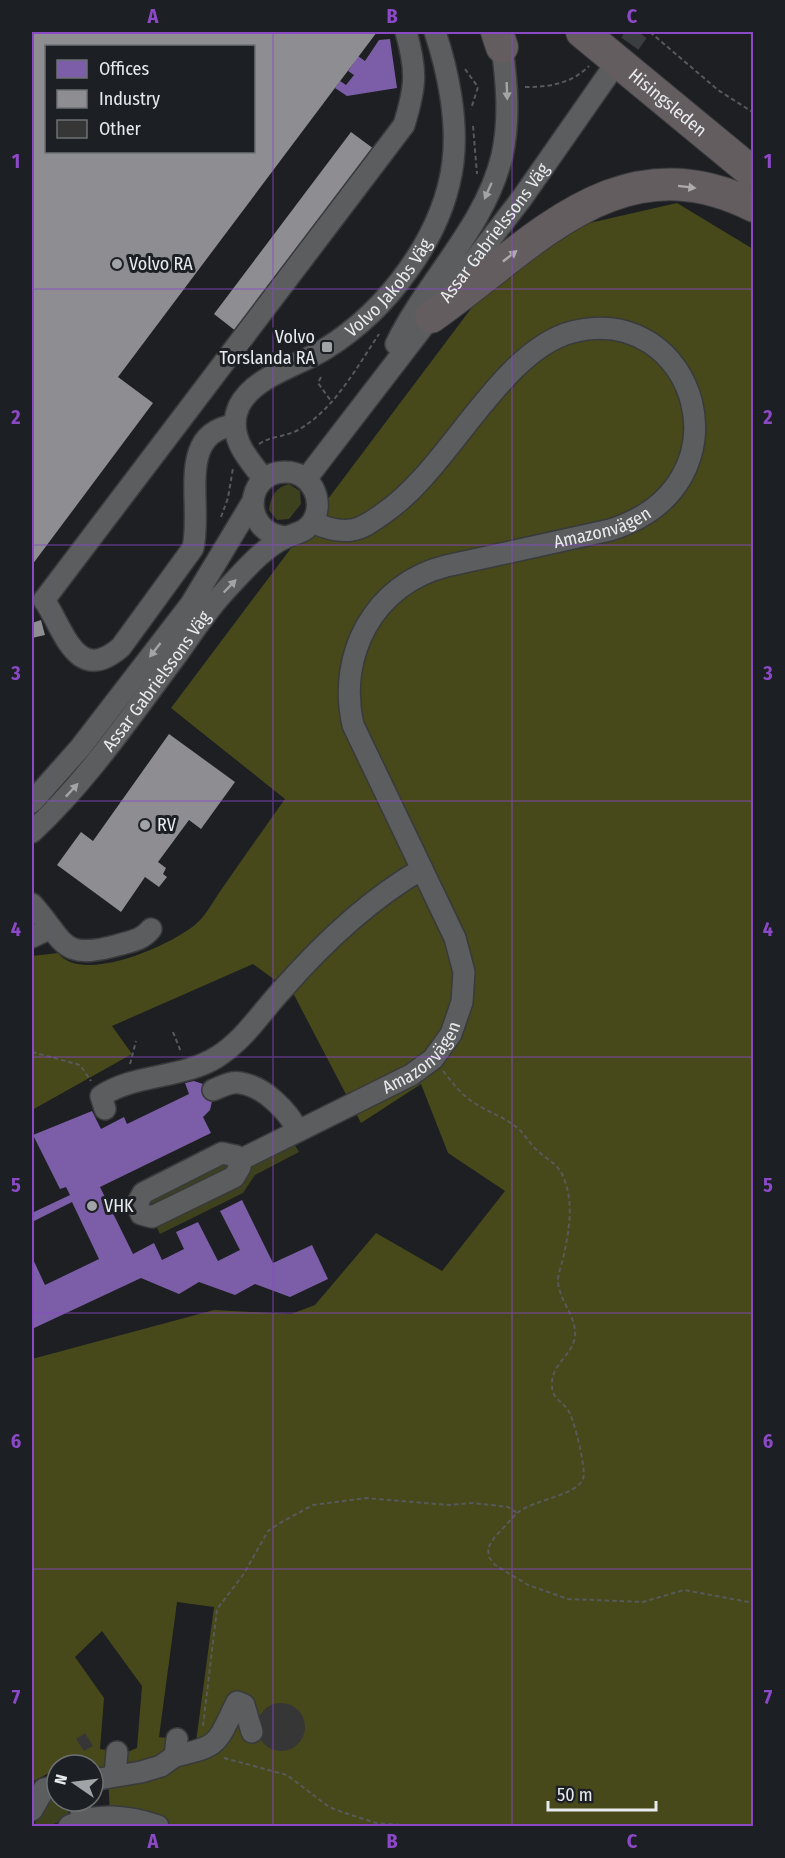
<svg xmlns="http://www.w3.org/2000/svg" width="785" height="1858" font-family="'Fira Sans Condensed',sans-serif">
<rect width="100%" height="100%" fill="#1d1f22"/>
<!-- green -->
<g fill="#3e411e">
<path d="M289,484l11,7 1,13 -12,15 -12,1 -8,-10c1,-13 7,-23 20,-26z"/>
<polygon points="293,1142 299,1152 255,1175 243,1193 160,1234 156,1226 249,1166"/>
<polygon points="226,1161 230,1169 151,1204 150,1201"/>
<path d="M57,1795v6h14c-1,22 -18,25 -37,25 5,-14 8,-24 23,-31z"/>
</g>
<!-- forest -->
<path fill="#47491a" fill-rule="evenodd" d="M677,203l76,46v1577h-667l24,-6 -2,-52 -15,4v-7h-36v8l-6,-1 -19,10v-423l182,-49 77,4 24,-9 61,-72 66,38 63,-80 -57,-38 -27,-69 -60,39 -68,-130 -40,-29 -141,62 20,28 -100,56v-154l26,-3c24,32 115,-8 139,-30 9,-8 17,-23 24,-33 21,-31 43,-61 64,-91l-114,-91 353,-470zM177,1602l37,5 -18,135 -37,-5zM102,1631l40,55 -5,62 -12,5 -25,-4 4,-51 -29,-41z"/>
<!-- offices -->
<g fill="#7b5ea7">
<polygon points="390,39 397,88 347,96 335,88 340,81 346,85 354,75 348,71 358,56 365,61 379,40"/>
<polygon points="194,1081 206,1085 213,1097 210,1110 203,1117 211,1133 100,1187 133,1254 154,1243 162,1260 184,1249 176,1232 198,1222 218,1261 240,1250 220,1211 242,1200 273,1263 312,1245 328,1279 290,1297 255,1284 235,1295 199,1282 179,1294 141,1278 32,1329 32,1257 45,1285 99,1259 72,1202 32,1222 32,1213 70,1195 66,1187 60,1189 33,1135 92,1111 101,1129 124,1117 127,1124 189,1094 185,1083"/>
</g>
<!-- industry -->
<g fill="#8d8d92" fill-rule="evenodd">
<path d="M32,32h345l-259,345 35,26 -121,162zM46,46h208v106h-208z"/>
<polygon points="351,132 374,149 237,332 214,314"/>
<polygon points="41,620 45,635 32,638 32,623"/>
<polygon points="169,734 235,782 201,829 189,820 158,862 166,868 163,874 167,877 159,887 145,877 121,912 57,865 81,832 93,841"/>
</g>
<!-- building -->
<g fill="#363637">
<circle cx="281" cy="1727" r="24"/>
<polygon points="85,1733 93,1746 84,1751 76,1739"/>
</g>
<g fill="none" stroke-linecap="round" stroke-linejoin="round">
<!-- minor-tunnel -->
<polyline stroke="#3b3e41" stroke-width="21" stroke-dasharray="21 10" stroke-linecap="butt" points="612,69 638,32"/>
<defs>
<g id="minor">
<path d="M396,344c31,-64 89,-117 106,-188 8,-36 5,-73 0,-109"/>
<path id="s1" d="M264,479c-17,-21 -38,-44 -25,-73 15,-30 59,-40 86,-57 62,-38 119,-113 128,-187 5,-42 -5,-91 -18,-130"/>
<path id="s2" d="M306,479l216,-281 90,-129"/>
<path d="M44,600l360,-475c12,-39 13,-54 2,-93"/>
<path d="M44,600c20,29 32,86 77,47l72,-99c10,-45 -18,-115 42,-123"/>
<polyline points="32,802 80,748 191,604 253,501"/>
<path id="s3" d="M32,832c55,-51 99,-116 144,-176 16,-22 31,-46 49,-65 18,-19 38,-44 62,-54 12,-5 22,-6 28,-20 8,-21 -6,-45 -29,-45 -43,-1 -45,63 1,65"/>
<path d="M32,904c34,38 28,57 86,41 14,-4 24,-5 33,-16"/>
<polyline points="32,937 51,928"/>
<path d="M213,1090c8,-3 18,-9 27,-7 24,3 48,28 58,48"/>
<path d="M105,1109l-4,-13c35,-23 81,-17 116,-39 27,-17 43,-43 64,-66 41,-47 87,-91 141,-122"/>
<polygon points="222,1153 236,1156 240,1167 234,1177 152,1217 141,1214 137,1204 143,1193"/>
<path id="s4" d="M238,1161l173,-86 22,-16 18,-25 11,-32 2,-30 -9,-34 -102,-213c-16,-70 21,-141 93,-159l164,-36c144,-45 86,-230 -38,-198 -72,19 -123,137 -188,181 -10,7 -20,15 -32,17 -14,2 -27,-2 -39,-8"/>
<path d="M175,1756c46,-10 41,-12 62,-54l7,3 8,27"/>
<polyline points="115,1775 117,1752"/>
<polyline points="93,1780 141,1772 161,1766 175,1756 177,1739"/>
<polyline points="79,1801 83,1819"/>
<polyline points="32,1810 44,1789 57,1786"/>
<path d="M69,1826c26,-14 61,-10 89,0"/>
</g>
<g id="highway">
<polyline points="497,32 502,47"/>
<path id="s5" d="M582,32l172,142"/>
<path d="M431,317c100,-69 187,-180 323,-111"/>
</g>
</defs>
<!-- minor casing -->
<use href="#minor" stroke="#383a3c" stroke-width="24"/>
<!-- highway casing -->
<use href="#highway" stroke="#383a3c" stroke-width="34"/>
<!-- path -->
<g stroke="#58595a" stroke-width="2" stroke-dasharray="4.5 3" stroke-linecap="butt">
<polyline points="650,32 718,90 754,113"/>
<polyline points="465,69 478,87 471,109"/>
<path d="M525,87c24,0 46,-3 64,-21"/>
<polyline points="473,126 477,174"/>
<polyline points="321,377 318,383 331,401"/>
<path d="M259,444c12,-8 26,-7 39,-14 36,-20 59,-63 81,-96"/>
<polyline points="221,517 228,498 233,468"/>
<polyline points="173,1032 181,1052"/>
<polyline points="32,1052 80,1065 91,1081"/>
<polyline points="130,1064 136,1041"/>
<path d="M443,1071c7,8 13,17 21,24 15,14 35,19 51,31 9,6 15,19 24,26 9,8 17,11 23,22 13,27 7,57 1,85 -2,7 -5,15 -5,22 1,20 19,35 17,56 -3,19 -24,27 -23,48 0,14 9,15 16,25 6,8 19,61 15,69 -7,17 -48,20 -66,34"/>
<polyline points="203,1726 217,1609 243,1575 268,1531 280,1523 313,1505 366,1498 448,1505 473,1503 508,1507 517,1513 494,1538 488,1548 489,1557 495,1565 528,1585 568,1599 643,1602 684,1590 754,1603"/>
<polyline points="224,1758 287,1775 329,1807 342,1812 376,1823 413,1826"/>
</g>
<!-- minor -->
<use href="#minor" stroke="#5c5d5f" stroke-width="21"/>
<!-- highway -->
<use href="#highway" stroke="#645d5f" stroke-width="32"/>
</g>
<!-- one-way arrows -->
<defs><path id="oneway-solid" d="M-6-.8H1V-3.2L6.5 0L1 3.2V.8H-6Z" transform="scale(1.5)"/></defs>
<g fill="#a2a4a6">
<use href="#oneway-solid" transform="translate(507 91) rotate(88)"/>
<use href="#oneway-solid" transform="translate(488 191) rotate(114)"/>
<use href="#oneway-solid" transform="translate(230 586) rotate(-46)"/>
<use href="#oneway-solid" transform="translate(155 650) rotate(128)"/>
<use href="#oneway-solid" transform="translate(72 790) rotate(-47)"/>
</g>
<g fill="#adabae">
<use href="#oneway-solid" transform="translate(687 187) rotate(7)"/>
<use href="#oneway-solid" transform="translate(510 256) rotate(-38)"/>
</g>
<!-- grid -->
<path fill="none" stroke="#8b49c6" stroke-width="1.5" stroke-opacity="0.55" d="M273,32v1794M512,32v1794M32,289h722M32,545h722M32,801h722M32,1057h722M32,1313h722M32,1569h722"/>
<!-- markers -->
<g fill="#a1a4a7" stroke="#1c1f23" stroke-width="2">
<circle cx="117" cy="264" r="6"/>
<rect x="321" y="341" width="12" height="12" rx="3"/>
<circle cx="145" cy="825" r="6"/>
<circle cx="92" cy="1206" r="6"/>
</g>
<g text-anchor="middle" stroke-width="6" stroke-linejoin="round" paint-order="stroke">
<!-- street labels -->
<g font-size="18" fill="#e8ebee" stroke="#1c1f23">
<text dy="6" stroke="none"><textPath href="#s5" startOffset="111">Hisingsleden</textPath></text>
<text dy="6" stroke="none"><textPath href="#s2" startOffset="310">Assar Gabrielssons Väg</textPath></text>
<text dy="6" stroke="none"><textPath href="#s1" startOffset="276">Volvo Jakobs Väg</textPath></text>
<text dy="6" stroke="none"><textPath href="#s4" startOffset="952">Amazonvägen</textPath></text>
<text dy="6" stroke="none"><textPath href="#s3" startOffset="196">Assar Gabrielssons Väg</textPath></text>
<text dy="6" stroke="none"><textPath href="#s4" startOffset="213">Amazonvägen</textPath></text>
</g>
<!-- poi labels -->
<g font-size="18" fill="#e8ebee" stroke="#1c1f23" text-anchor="start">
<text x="129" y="270">Volvo RA</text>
<text x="315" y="343" text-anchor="end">Volvo<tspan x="315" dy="21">Torslanda RA</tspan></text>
<text x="157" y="831">RV</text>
<text x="104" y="1212">VHK</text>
</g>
</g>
<!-- border -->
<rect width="785" height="1858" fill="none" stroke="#1c1f23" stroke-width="66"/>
<!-- legend -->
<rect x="45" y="45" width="210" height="108" fill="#1c1f23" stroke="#6e7174" stroke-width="1.5"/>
<rect x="57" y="60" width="30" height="18" fill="#7b5ea7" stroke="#6e7174" stroke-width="1.5"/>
<text x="99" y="75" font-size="18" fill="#e8ebee">Offices</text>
<rect x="57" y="90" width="30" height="18" fill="#8d8d92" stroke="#6e7174" stroke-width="1.5"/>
<text x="99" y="105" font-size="18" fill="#e8ebee">Industry</text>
<rect x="57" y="120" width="30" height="18" fill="#363637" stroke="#6e7174" stroke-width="1.5"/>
<text x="99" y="135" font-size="18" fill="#e8ebee">Other</text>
<!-- north arrow -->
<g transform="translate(75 1783) rotate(284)"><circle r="28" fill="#1c1f23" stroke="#6e7174" stroke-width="1.5"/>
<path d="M0-4.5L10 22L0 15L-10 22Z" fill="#a1a4a7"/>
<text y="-9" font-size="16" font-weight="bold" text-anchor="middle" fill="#e8ebee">N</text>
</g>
<!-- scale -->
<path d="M548 1801v9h108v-9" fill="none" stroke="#e8ebee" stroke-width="3"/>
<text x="557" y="1801" font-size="18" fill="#e8ebee" stroke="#1c1f23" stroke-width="4.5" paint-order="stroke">50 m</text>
<rect x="33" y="33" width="719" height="1792" fill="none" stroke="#8b49c6" stroke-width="2"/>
<g font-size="20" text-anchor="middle" font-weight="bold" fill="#8b49c6">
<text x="153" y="23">A</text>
<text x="392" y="23">B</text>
<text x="632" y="23">C</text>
<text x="16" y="168">1</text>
<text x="768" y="168">1</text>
<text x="16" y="424">2</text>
<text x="768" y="424">2</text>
<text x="16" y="680">3</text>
<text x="768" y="680">3</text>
<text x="16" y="936">4</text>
<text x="768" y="936">4</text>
<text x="16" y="1192">5</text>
<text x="768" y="1192">5</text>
<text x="16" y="1448">6</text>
<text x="768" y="1448">6</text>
<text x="16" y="1704">7</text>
<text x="768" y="1704">7</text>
<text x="153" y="1848">A</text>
<text x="392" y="1848">B</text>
<text x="632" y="1848">C</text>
</g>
</svg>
